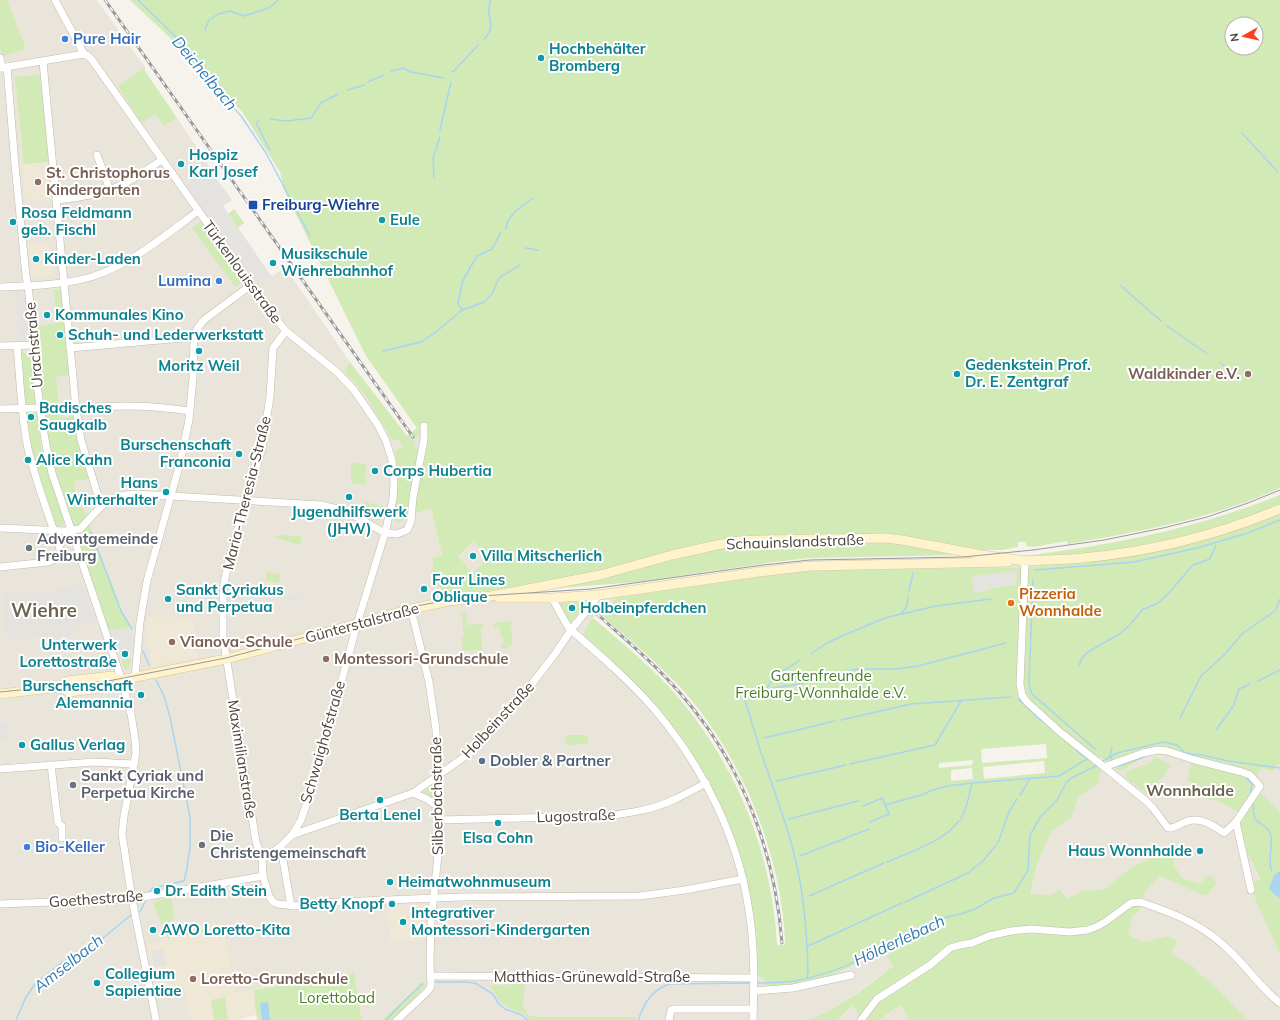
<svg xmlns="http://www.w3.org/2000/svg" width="1280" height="1020" font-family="Mulish,sans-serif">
<rect width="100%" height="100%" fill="#f6f3ec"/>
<!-- residential -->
<g fill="#eae5da">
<polygon points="0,0 97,0 145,67 118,86 141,122 155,114 164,126 177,118 209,166 184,186 257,287 285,267 350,362 344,371 365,395 392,439 399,438 402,447 395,450 398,484 396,501 409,516 431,507 442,555 434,557 505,594 560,596 764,569 966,561 1039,554 1039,566 1036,567 842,570 708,584 615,598 612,604 603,606 588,624 583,633 585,640 686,746 733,837 755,941 827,976 848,969 884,950 893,966 848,999 820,1016 809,1020 392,1020 425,987 424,982 413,990 382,1020 362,1020 354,973 235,993 222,925 165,934 166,940 184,986 191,1020 0,1020"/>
<polygon points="473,541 489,558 472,573 459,558"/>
<polygon points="1152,755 1166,756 1192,763 1202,797 1220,802 1238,812 1262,768 1280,764 1280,812 1259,791 1244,853 1249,856 1260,880 1257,904 1280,955 1280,1020 1247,1020 1217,988 1195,970 1196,968 1171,953 1178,941 1167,936 1144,942 1128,935 1133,915 1139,912 1145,892 1160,876 1172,880 1199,884 1181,877 1174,864 1175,848 1132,867 1104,889 1082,891 1067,899 1052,895 1030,895 1037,865 1051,832 1072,817 1078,798 1098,783 1101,769 1107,762 1120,772 1140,760"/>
<polygon points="900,1005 908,1017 908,1020 879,1020"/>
<polygon points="852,1006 863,1020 837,1020"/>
</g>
<!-- industrial -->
<polygon fill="#e6e2dd" points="82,584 95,623 74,628 75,634 71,635 71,637 59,638 58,636 7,640 3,594 55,590"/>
<!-- education -->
<g fill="#efe8d6">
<polygon points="50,162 53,199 25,202 22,164"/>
<polygon points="49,243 52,275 33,277 30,273 28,244"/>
<polygon points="148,616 192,618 198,657 152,667 146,628"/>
<polygon points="388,905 426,905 427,908 424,941 390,942"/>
<polygon points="222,925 235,993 254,990 256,999 254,999 256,1015 238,1020 191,1020 184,986 154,986 147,944 166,940 165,933"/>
</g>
<!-- green -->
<g fill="#d2eab5" fill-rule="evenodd">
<polygon points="0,0 7,0 26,49 3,56 0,48"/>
<path d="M130,0h1150v488c-68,31 -138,43 -212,56l-1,-3 -33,6 -8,-1v-4h-8v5l-16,3h-23l-21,5 -150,3 -34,4 -137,20 -116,9 -75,8 -16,-28 4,-4 -2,-8 2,-2 8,-2 -11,-47 -22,8 -9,7 -8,-5 6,-34 -3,-34 7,-3 -3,-8 -7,1 -27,-45 -21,-24 6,-9 57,74 10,-8 -51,-72 -82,-166 -4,-18 -37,-59 -31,-33 -3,3 -40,-46zM1232,24h24v24h-24zM473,541l16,17 -17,15 -13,-16z"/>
<polygon points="145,67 145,71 177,118 164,126 155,114 141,123 118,86"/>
<polygon points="40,74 49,162 24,164 15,77"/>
<polygon points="234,209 244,223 238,228 228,214"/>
<polygon points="200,222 242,282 235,287 192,228"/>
<polygon points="62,289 71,375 56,377 60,418 74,416 77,436 89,479 74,481 77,502 87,514 86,519 78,527 74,527 71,524 70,520 71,518 50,456 44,414 36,331 36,326 58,323 54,290"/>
<polygon points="20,351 23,352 31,358 41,445 48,472 65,523 62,526 54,525 29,443 25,411"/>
<polygon points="351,463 366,464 365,485 351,483"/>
<path d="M1280,495v269h-2l-5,7 -11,-3 -8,14 1,6 -17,24 -18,-10 -17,-4 -16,-19 4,-16c-12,-3 -25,-9 -37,-8 -12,1 -25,12 -34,17l-20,-15 -5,6 6,7 -3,13 -20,15 -6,19 -21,15 -14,33 -7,29 22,1 8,-6 7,10 15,-8 22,-2 28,-22 41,-19h2l-1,16 7,13 18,7 11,-9 7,8 -11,13 -46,-20 -15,16 -6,20 -6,3 -5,20 16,7 23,-6 11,5 -7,12 25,15 -1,2 22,18 30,32h-339v-3l-8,-12 -21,15h-16l-11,-14 -15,14h-28c31,-12 58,-34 84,-54l-9,-15c-25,12 -51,26 -79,32 -13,3 -27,3 -40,4l-1,-9 -8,-3 -12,-103 -58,-126 -101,-106 -2,-6 5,-10 5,-6c29,25 59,49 84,78 60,70 95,157 100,249h8c0,-18 -3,-37 -6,-55 -14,-73 -47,-144 -96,-200 -26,-28 -56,-52 -85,-78l5,-6 9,-2 3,-6 170,-25 16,-1 40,-2 195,-3 3,-1v-12c83,-11 162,-27 241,-59zM1016,577v7l-25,4zM1046,744l1,14 -65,5 -1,-14zM973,760l-1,5 -33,3v-5zM1044,761l1,12 -61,6 -1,-12zM972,768l1,11 -22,2v-11z"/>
<polygon points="365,502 387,507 382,519 377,521 370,518 362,512"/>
<path d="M89,524l33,87 9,17 -23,2 -28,-86c-1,-8 4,-14 9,-20z"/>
<polygon points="59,535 66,536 67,542 65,546 62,547"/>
<polygon points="276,535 301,536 301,545 276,538"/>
<polygon points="267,572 280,574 279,583 265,580"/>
<polygon points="587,601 587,603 571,622 569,622 565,618 560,603"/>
<polygon points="466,613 467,625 483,624 483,627 481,627 482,650 463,651 461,638 464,637 462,614"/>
<polygon points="511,621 512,645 508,648 500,648 499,646 503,645 503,637 501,637 500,627 493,628 493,623"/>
<polygon points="131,659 128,669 124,669 122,660"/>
<polygon points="568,735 587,735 588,744 567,745 566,743 565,737"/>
<polygon points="1156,757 1171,766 1148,795 1125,777 1128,770 1148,764"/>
<polygon points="432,786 434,786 434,798 433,798 423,792"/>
<polygon points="1259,791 1280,812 1280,872 1274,877 1270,885 1272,892 1280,899 1280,955 1257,904 1251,885 1260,879 1249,856 1244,853 1238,826 1242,813"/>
<polygon points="171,898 174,914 168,933 165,933 153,902 157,901 157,900"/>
<polygon points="205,929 205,932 167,938 167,935"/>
<polygon points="354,973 362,1020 257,1020 254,999 255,999 254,990"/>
<polygon points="422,982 425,982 425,987 392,1020 382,1020"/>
<path d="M525,984l-2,21 4,9 8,3h102l-2,3h-107l-5,-8c-20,-2 -23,-12 -34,-27z"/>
<polygon points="225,997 228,1020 214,1020 211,1000"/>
</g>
<!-- parking -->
<g fill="#e5e3e0">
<polygon points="208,167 232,200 223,206 272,277 257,287 184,186"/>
<polygon points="203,220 245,280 242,282 200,222"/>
<polygon points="20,293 26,296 31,341 24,340 19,343 15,295"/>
<polygon points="422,434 420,451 416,449 413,439"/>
<polygon points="341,500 358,501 357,511 340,505"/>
<polygon points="1017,571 1016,584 991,588 989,590 974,593 972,576"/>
<polygon points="82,584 95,623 74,628 75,634 71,635 71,637 59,638 55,590"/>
<polygon points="302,592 304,599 290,602 288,596"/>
<polygon points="131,628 135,649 116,652 108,630"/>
<polygon points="9,722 9,739 0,738 0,723"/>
<polygon points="163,949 166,966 154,968 151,951"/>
</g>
<!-- water -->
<g fill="#a9d4f2">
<polygon points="1278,872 1280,872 1280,899 1272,892 1269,888 1274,875"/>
<polygon points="268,1002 270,1020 262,1020 260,1003"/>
</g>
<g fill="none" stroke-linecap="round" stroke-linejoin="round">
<!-- stream -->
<g stroke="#a9d4f2" stroke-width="1.5">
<polyline points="138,0 174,35 202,73 241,116 266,153 310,236"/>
<polyline points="205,30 209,20 218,14 230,11 244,16 269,8 278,0"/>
<path d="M484,39c15,-15 -1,-24 7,-39"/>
<polyline points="391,71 404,68 411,72 444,78"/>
<polyline points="452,72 454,71 478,45"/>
<polyline points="368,82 384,75"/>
<polyline points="347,90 365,85"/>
<polyline points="270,119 287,121 311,118 321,103 338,94"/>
<polyline points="260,120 256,123 270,150"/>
<polyline points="440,130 451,82"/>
<polyline points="1242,133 1277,171"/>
<polyline points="434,178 433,158 440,137"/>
<path d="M506,229c0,-14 17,-23 27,-31"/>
<polyline points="525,248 538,250"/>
<polyline points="1120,285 1161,321"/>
<polyline points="462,310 458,303 463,280 477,256 492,249 501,232"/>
<polyline points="1167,326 1206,353"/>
<polyline points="383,351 421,342 436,332 462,310 484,302 492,294 499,278 520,265"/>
<polyline points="1220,363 1232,371"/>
<polyline points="91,532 121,611 132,629"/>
<polyline points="1035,570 1134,562 1197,548 1248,533 1280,520"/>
<polyline points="1033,580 1029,681 1030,688 1032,694 1095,749"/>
<polyline points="909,591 913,573"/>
<polyline points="902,614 936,606 991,599"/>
<polyline points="143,651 149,665"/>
<polyline points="811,654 827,643 844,635 885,618 901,614 907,606 908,596"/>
<polyline points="1079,665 1082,658 1088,652 1121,633 1130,625 1142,610 1158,603 1166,596 1193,565 1210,559 1216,545"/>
<polyline points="830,676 857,669 896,669 918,666 1006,643"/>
<polyline points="1258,681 1280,670"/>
<polyline points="768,689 799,684 827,677"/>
<path d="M750,693l17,-4c3,-12 23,-22 33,-29"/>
<polyline points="747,697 745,700 761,753"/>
<polyline points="1018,699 1043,722"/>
<polyline points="1180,718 1201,676 1224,655 1243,633 1275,611 1280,599"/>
<polyline points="841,720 911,704 1011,697"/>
<polyline points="1216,730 1234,705 1239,689 1250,684"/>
<polyline points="764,738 835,721"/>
<polyline points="1112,748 1110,756 1112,759"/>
<polyline points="1076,750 1087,759"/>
<path d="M762,755c10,31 23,63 31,95 11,40 14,80 15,121l-1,7"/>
<polyline points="1101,762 1117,753 1163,742 1177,745 1184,752 1190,754 1202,755 1228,761 1280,768"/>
<polyline points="850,764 935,745 961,701"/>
<polyline points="1119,766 1147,756"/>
<polyline points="1246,777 1252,784 1250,794"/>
<polyline points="777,781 846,765"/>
<polyline points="1020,795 1030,779"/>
<path d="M1253,803c1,4 0,9 1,13 2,9 14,7 17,21 2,11 -4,24 1,34"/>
<polyline points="863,806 882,798 885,805"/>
<polyline points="789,819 858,801"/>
<polyline points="961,819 967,804 972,783"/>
<polyline points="870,822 889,814 885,805 921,795 933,790 948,786 972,783 1059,776 1087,759 1088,760"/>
<polyline points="998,843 1009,812 1017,799"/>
<polyline points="800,856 869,829"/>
<path d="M887,862c24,-11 55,-19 72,-41"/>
<polyline points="149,892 153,888 184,881 187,868 190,847 190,817 170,717 164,696 156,680"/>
<polyline points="809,896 884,863"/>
<polyline points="905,902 968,873 983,861 996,845"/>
<polyline points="140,912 145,902"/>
<polyline points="808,946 902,903"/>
<polyline points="436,982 464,982 475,983 493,994 499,1004 505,1009 522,1015 527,1020"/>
<path d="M755,983c13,0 27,0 40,-2 42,-8 80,-27 117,-48l6,-1 17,-12 29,-7 13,-5 17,-10 20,-5 14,-23 2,-35 11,-19 16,-16 9,-17 5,-5 27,-13"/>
<polyline points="16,1020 26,997 35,984 60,964 103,938 131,915"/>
<polyline points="386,1020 404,1001 420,986 423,984"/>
<path d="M638,1020c2,-3 2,-6 4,-9 5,-13 14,-22 27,-27l82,-1"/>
</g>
<defs>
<g id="minor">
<polyline points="55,0 84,54"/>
<polyline points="84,54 88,56 92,60 270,312 286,331 337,372 354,390 378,425 386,441 392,460 394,483 393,499 385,533 357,624 315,779 301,820 292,835"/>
<polyline points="0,58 2,68"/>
<polyline points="43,62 76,409 81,440 101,506"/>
<path d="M7,67l8,98 11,111 3,18c5,60 9,121 23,179l70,208 9,33 4,25 1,14 -12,63 -2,18 10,65 24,121"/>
<polyline points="0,68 84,54"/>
<polyline points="97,155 110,190"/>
<path d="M56,200c27,-3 52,-7 75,-20 11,-6 21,-14 31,-20"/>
<path d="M0,287c29,-1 64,-2 91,-10 39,-12 75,-42 107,-66"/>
<polyline points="286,331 273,348 270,397 262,448 229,559 224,583 223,603 223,637 243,762 256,842 262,858 263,876 269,896 273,902 278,904 295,906 337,902 461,897 640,896 685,890 743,879"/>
<polyline points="0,346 34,345"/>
<polyline points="70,348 194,337"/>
<polyline points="0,409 40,408"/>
<path d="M76,409c39,-5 75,-4 114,2"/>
<path d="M0,528l65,3 15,-2c19,-20 27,-35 57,-35l184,11 25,6 39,22 12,1 10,-4 4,-9 2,-24 11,-57v-14"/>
<path d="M1025,561l-5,123 2,11 5,7 33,30 43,34 43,35 7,7 15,20c6,1 11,-4 17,-6 14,-6 28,3 39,11l12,-11 24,-36 -10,-11 -8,-3 -47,-12 -28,-9 -9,-1 -15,3 -39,14"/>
<path d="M0,567l48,-5 14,-6c-11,-37 -27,-74 -35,-112 -6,-32 -7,-66 -10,-98"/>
<path d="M552,598l15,27 4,5c29,25 59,51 84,80 48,57 83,126 94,201 6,36 5,73 4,109"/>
<polyline points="135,677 140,622 147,581 180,463 189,420 193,378 194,337 197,329 204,320 251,285"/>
<polyline points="51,765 58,823 62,826 62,838"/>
<polyline points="0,769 94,762 134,764"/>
<polyline points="413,793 427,799 438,807"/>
<path d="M439,820l167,-4c23,-3 46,-6 67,-16 11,-5 22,-11 33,-17"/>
<polyline points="1236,822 1251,890"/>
<polyline points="279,848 282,854 291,906"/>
<polyline points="262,858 279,848 292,835 413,793 470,753 521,698 555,654 571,630 599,595"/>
<polyline points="0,904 132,899 263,876"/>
<polyline points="430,976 754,978"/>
<polyline points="754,991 793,988 851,975"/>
<polyline points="397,1020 428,991 431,986 430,961 431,923 439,845 436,730 429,682 411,609"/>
<polyline points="669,1020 671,1010 674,1009 753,1009"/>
<path d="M861,1020l16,-21 53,-34 20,-17 10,-3 12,-2 17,-7 22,-5 20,-2 39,3 17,-2 9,-3 9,-5 26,-19 9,-1c37,12 66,24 93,52 15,15 31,37 47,49"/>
</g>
<g id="secondary">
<path d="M1021,561c20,-1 41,-1 61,-3 68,-6 135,-23 198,-49"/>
<polyline points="499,598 552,598 599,595 759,572 811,566 1008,562"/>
<polyline points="59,687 68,681 112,676 121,680 226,659 357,624 411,609 449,601 486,597 600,575 672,555 717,545 739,541 760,540 886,538 902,540 982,555 1025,561"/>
<polyline points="0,694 59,687 69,692 117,686 121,680"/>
</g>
</defs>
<!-- minor casing -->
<use href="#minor" stroke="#c2bbae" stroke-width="8"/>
<!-- secondary casing -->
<use href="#secondary" stroke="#d6c79b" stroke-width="10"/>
<!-- minor -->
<use href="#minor" stroke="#fff" stroke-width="7"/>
<!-- secondary -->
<use href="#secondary" stroke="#fff3cd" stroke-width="9"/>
<!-- tram -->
<polyline stroke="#9a9a9a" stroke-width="1" points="0,692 108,681 226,658 321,633 411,607 465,597 591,589 763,565 810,560 963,557 1033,550 1104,540 1163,528 1207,517 1248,503 1280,490"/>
<defs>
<g id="rail">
<polyline points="105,0 413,437"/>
<path d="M597,614c28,25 58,50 83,79 62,70 95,158 102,250"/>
</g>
</defs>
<!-- rail casing -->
<use href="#rail" stroke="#9a9a9a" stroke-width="3"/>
<!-- rail -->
<use href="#rail" stroke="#fff" stroke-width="1.5" stroke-dasharray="4.5" stroke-linecap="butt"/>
</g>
<!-- markers -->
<g fill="#3f7fe0" stroke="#fff" stroke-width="1.5">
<circle cx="65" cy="39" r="4"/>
<circle cx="219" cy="281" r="4"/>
<circle cx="27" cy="847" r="4"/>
</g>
<g fill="#0f9aa8" stroke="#fff" stroke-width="1.5">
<circle cx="541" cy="58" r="4"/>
<circle cx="181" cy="164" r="4"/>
<circle cx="382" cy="220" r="4"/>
<circle cx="13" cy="222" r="4"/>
<circle cx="36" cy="259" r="4"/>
<circle cx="273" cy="263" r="4"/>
<circle cx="47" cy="315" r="4"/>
<circle cx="60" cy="335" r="4"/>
<circle cx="199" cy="351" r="4"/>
<circle cx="957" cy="374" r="4"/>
<circle cx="31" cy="417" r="4"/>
<circle cx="239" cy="454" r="4"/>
<circle cx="28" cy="460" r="4"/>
<circle cx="375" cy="471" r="4"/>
<circle cx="166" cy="492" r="4"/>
<circle cx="349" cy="497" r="4"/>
<circle cx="473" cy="556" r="4"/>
<circle cx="424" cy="589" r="4"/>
<circle cx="168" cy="599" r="4"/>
<circle cx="572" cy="608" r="4"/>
<circle cx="125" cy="654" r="4"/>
<circle cx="141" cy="695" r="4"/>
<circle cx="22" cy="745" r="4"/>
<circle cx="380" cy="800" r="4"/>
<circle cx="498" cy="823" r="4"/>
<circle cx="1200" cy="851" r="4"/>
<circle cx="390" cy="882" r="4"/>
<circle cx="157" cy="891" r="4"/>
<circle cx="392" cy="904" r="4"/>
<circle cx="403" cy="922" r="4"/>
<circle cx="153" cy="930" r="4"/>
<circle cx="97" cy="983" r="4"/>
</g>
<g fill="#8d6e63" stroke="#fff" stroke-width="1.5">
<circle cx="38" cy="182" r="4"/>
<circle cx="1248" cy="374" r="4"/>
<circle cx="172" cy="642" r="4"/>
<circle cx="326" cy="659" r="4"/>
<circle cx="193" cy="979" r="4"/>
</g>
<rect fill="#1a4fb4" stroke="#fff" stroke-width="1.5" x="248" y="200" width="10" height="10" rx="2"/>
<g fill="#6b7280" stroke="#fff" stroke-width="1.5">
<circle cx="29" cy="548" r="4"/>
<circle cx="73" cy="785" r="4"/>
<circle cx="202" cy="845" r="4"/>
</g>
<circle fill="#e8710a" stroke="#fff" stroke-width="1.5" cx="1011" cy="603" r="4"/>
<circle fill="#5c6f8a" stroke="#fff" stroke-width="1.5" cx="482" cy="761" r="4"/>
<g text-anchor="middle" stroke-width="4" stroke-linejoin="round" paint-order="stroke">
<!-- shop labels -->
<g font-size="15" font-weight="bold" fill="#366cbe" stroke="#fff" text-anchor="start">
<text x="73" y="44">Pure Hair</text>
<text x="211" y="286" text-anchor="end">Lumina</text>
<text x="35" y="852">Bio-Keller</text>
</g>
<!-- culture labels -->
<g font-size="15" font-weight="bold" fill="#0d838f" stroke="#fff" text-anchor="start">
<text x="549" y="54">Hochbehälter<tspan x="549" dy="17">Bromberg</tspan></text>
<text x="189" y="160">Hospiz<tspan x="189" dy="17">Karl Josef</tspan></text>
<text x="21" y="218">Rosa Feldmann<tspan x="21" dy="17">geb. Fischl</tspan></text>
<text x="390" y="225">Eule</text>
<text x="281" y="259">Musikschule<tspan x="281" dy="17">Wiehrebahnhof</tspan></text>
<text x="44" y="264">Kinder-Laden</text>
<text x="55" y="320">Kommunales Kino</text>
<text x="68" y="340">Schuh- und Lederwerkstatt</text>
<text x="965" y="370">Gedenkstein Prof.<tspan x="965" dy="17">Dr. E. Zentgraf</tspan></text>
<text x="199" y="371" text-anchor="middle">Moritz Weil</text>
<text x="39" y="413">Badisches<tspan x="39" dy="17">Saugkalb</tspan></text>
<text x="231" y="450" text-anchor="end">Burschenschaft<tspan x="231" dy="17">Franconia</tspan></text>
<text x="36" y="465">Alice Kahn</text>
<text x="383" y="476">Corps Hubertia</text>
<text x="158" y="488" text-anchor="end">Hans<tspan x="158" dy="17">Winterhalter</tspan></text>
<text x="349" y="517" text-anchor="middle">Jugendhilfswerk<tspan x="349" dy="17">(JHW)</tspan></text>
<text x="481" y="561">Villa Mitscherlich</text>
<text x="432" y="585">Four Lines<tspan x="432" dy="17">Oblique</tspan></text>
<text x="176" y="595">Sankt Cyriakus<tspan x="176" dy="17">und Perpetua</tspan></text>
<text x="580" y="613">Holbeinpferdchen</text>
<text x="117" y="650" text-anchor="end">Unterwerk<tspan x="117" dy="17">Lorettostraße</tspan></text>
<text x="133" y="691" text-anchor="end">Burschenschaft<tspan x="133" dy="17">Alemannia</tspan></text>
<text x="30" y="750">Gallus Verlag</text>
<text x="380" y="820" text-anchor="middle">Berta Lenel</text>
<text x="498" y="843" text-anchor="middle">Elsa Cohn</text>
<text x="1192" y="856" text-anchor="end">Haus Wonnhalde</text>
<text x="398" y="887">Heimatwohnmuseum</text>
<text x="165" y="896">Dr. Edith Stein</text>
<text x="384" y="909" text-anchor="end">Betty Knopf</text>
<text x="411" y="918">Integrativer<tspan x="411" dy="17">Montessori-Kindergarten</tspan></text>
<text x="161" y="935">AWO Loretto-Kita</text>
<text x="105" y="979">Collegium<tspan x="105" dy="17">Sapientiae</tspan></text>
</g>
<!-- education labels -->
<g font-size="15" font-weight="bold" fill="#785e54" stroke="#fff" text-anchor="start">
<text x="46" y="178">St. Christophorus<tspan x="46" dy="17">Kindergarten</tspan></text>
<text x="1240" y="379" text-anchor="end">Waldkinder e.V.</text>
<text x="180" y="647">Vianova-Schule</text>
<text x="334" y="664">Montessori-Grundschule</text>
<text x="201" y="984">Loretto-Grundschule</text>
</g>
<!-- transit labels -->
<g font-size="15" font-weight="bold" fill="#164399" stroke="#fff" text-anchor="start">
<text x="262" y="210">Freiburg-Wiehre</text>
</g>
<!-- street labels -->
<g font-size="15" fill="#4b4439" stroke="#fff">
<text transform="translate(242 272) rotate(54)" y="5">Türkenlouisstraße</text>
<text transform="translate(34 345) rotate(-95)" y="5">Urachstraße</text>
<text transform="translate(247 493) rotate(-76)" y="5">Maria-Theresia-Straße</text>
<text transform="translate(795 542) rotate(-2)" y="5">Schauinslandstraße</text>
<text transform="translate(362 623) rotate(-15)" y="5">Günterstalstraße</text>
<text transform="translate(498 720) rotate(-47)" y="5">Holbeinstraße</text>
<text transform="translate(323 742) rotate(-74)" y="5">Schwaighofstraße</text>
<text transform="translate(242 759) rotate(81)" y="5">Maximilianstraße</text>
<text transform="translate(437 796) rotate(-91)" y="5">Silberbachstraße</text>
<text transform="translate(576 816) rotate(-2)" y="5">Lugostraße</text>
<text transform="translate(96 899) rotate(-4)" y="5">Goethestraße</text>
<text x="592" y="982">Matthias-Grünewald-Straße</text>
</g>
<!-- worship labels -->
<g font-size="15" font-weight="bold" fill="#5b616d" stroke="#fff" text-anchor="start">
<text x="37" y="544">Adventgemeinde<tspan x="37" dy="17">Freiburg</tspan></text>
<text x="81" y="781">Sankt Cyriak und<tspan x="81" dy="17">Perpetua Kirche</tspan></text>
<text x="210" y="841">Die<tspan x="210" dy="17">Christengemeinschaft</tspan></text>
</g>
<!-- food labels -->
<g font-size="15" font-weight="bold" fill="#c56008" stroke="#fff" text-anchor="start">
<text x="1019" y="599">Pizzeria<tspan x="1019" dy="17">Wonnhalde</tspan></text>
</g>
<!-- park labels -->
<g font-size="15" fill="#4a7f2a" stroke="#fff">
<text x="821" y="681">Gartenfreunde<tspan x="821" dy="17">Freiburg-Wonnhalde e.V.</tspan></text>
<text x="337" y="1003">Lorettobad</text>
</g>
<!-- service labels -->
<g font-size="15" font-weight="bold" fill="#4e5e75" stroke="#fff" text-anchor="start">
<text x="490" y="766">Dobler &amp; Partner</text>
</g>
<!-- water labels -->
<g font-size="16" font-style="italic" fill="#2e7ab2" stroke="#fff">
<text transform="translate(205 73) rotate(50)" y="6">Deichelbach</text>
<text transform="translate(899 940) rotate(-25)" y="6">Hölderlebach</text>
<text transform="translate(68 963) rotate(-38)" y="6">Amselbach</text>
</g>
<!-- neighbourhood labels -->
<g font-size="16" font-weight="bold" fill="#6e6250" stroke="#fff">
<text x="1190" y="796">Wonnhalde</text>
</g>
<!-- district labels -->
<g font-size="19" font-weight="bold" fill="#6e6250" stroke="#fff">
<text x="44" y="617">Wiehre</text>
</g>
</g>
<!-- north arrow -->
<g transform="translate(1244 36) rotate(262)"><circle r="19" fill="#ffffff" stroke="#b7b4b0"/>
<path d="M0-3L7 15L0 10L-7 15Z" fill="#fc3f1d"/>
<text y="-6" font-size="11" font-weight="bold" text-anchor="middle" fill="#4b4439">N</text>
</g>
</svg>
